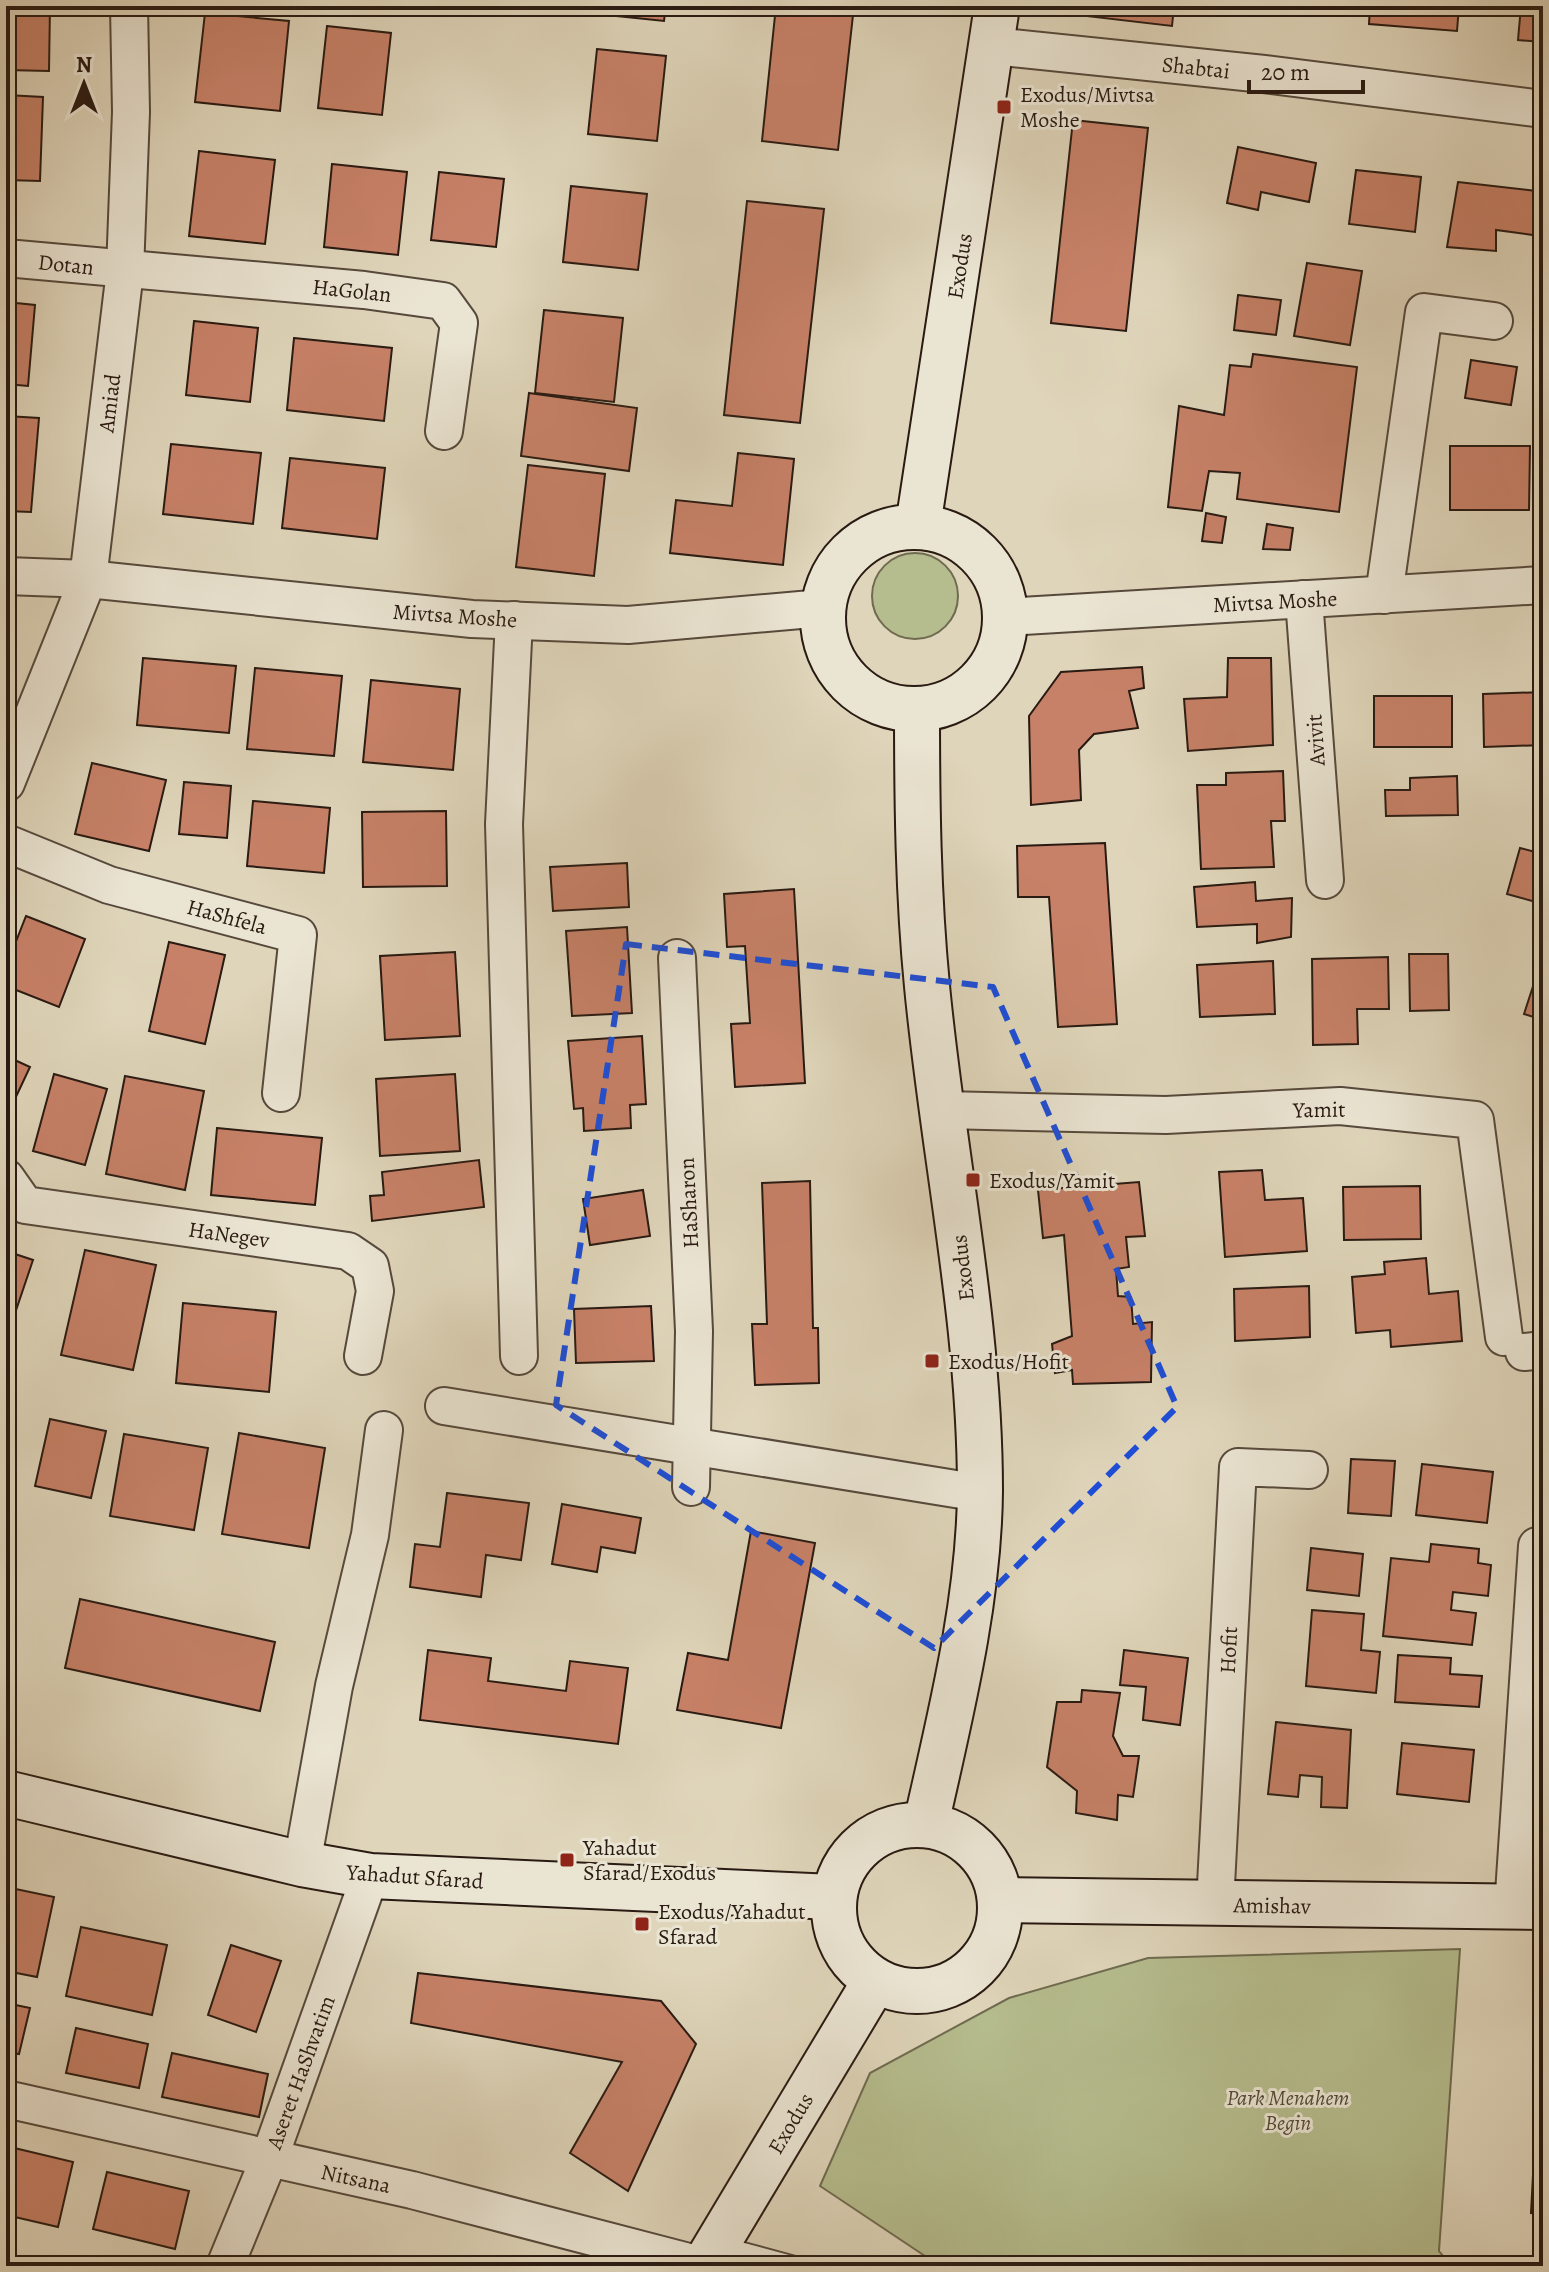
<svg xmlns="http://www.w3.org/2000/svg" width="1549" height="2272" font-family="Alegreya,serif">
<rect width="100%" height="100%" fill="#dfd5ba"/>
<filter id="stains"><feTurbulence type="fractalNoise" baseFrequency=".0025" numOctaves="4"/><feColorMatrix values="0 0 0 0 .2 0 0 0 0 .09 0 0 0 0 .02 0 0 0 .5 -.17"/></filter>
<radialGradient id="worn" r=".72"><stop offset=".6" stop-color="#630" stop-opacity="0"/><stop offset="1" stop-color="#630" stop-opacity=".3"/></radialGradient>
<!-- green -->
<g fill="#b5bc8d" stroke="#6f6b50" stroke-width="2">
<circle cx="915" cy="596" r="43"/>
<polygon points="1460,1949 1439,2251 1451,2266 940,2266 820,2186 870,2073 1009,1998 1148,1958"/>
</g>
<!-- building -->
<g fill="#c78168" stroke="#291a12" stroke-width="2">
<polygon points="6,6 50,6 49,71 6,70"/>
<polygon points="589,6 666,6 664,21 588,13"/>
<polygon points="776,6 854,6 838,150 762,141"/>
<polygon points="1088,6 1174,6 1172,26 1086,16"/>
<polygon points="1243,6 1331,6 1330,15"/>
<polygon points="1370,6 1459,6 1457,31 1369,24"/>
<polygon points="1521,6 1543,6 1543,42 1518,40"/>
<polygon points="205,13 289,21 280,111 195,102"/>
<polygon points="327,26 391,33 382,115 318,108"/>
<polygon points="597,49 666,56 657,141 588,134"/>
<polygon points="6,95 43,97 40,181 6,180"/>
<polygon points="1073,120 1148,128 1126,331 1051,323"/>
<polygon points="1238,147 1316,163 1309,202 1261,192 1258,210 1227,203"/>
<polygon points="199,151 275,160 265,244 189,236"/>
<polygon points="332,164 407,172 398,255 324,247"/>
<polygon points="1356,170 1421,177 1415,232 1349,224"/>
<polygon points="439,172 504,179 496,247 431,240"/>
<polygon points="1458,182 1536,191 1533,235 1496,230 1496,251 1447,247"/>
<polygon points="571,186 647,194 638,270 563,262"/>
<polygon points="747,201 824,209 800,423 724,415"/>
<polygon points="1307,263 1362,271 1350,345 1294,336"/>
<polygon points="1238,295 1281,300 1276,335 1234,330"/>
<polygon points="6,302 35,305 28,386 6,384"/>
<polygon points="544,310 623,318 614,402 535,393"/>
<polygon points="194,321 258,328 250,402 186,395"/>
<polygon points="294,338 392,348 384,421 287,410"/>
<polygon points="1253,354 1357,367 1339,512 1237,499 1240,473 1209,471 1202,511 1168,507 1179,406 1224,415 1230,365 1251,367"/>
<polygon points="1471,360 1517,367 1511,405 1465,398"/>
<polygon points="529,393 637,408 629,471 521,456"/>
<polygon points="6,416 39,418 31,512 6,511"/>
<polygon points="171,444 261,453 253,524 163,514"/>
<polygon points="1450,446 1530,446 1529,510 1450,510"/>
<polygon points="738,453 794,459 783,565 670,553 676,500 732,506"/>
<polygon points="290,458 385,468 377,539 282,528"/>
<polygon points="528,465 605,474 594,576 516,567"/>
<polygon points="1206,513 1226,517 1222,543 1202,541"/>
<polygon points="1267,524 1293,528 1290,550 1263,549"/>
<polygon points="143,658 236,666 229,733 137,725"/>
<polygon points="1228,658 1271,658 1273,745 1188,751 1184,699 1227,697"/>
<polygon points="1142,667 1144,688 1129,691 1138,728 1094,734 1079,750 1081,800 1031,805 1029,716 1061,672"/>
<polygon points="255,668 342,676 334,756 247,749"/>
<polygon points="371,680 460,689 453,770 363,762"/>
<polygon points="1543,692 1543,745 1484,747 1483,694"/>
<rect x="1374" y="696" width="78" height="51"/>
<polygon points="92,763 166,780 149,851 75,834"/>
<polygon points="1283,771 1285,821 1271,821 1274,867 1201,869 1197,785 1226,785 1226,773"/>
<polygon points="1457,776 1458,815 1386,816 1385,790 1410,790 1410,778"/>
<polygon points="184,782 231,786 227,838 179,834"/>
<polygon points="1543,782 1543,818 1539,818 1538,783"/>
<polygon points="253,801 330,808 324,873 247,866"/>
<polygon points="446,811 447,886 363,887 362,812"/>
<polygon points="1105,843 1117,1024 1058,1027 1049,897 1018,897 1017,846"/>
<polygon points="1520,848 1543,854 1543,904 1507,894"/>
<polygon points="627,863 629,907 553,911 550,867"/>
<polygon points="1255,882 1256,901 1292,898 1291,937 1257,943 1257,924 1197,927 1194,887"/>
<polygon points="794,889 805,1083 735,1087 731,1024 750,1023 745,946 727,947 724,894"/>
<polygon points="26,916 85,939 59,1007 6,986 6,967"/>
<polygon points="627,927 632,1013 572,1016 566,931"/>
<polygon points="169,942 225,955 205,1044 149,1031"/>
<polygon points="455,952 460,1036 385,1040 380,956"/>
<polygon points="1409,954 1448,954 1449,1010 1410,1011"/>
<polygon points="1388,957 1389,1009 1357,1009 1358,1044 1313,1045 1312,959"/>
<polygon points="1273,961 1275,1014 1200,1017 1197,965"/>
<polygon points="1539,968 1543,969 1543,1020 1524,1014"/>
<polygon points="642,1036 646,1104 630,1105 631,1128 584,1131 583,1108 574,1109 568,1041"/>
<polygon points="6,1056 30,1067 6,1118"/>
<polygon points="54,1074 107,1089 85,1165 33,1151"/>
<polygon points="455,1074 460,1151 380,1156 376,1079"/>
<polygon points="125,1076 204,1091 185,1190 106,1174"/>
<polygon points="217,1128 322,1138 315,1205 211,1195"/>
<polygon points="479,1160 484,1207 372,1221 370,1196 384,1195 382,1172"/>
<polygon points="1262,1170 1265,1200 1303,1198 1307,1251 1225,1257 1219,1172"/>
<polygon points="810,1181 813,1328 818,1328 819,1383 755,1385 752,1324 767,1324 762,1183"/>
<polygon points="1139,1182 1145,1236 1126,1237 1129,1267 1116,1269 1118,1296 1131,1297 1133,1324 1152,1322 1151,1382 1073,1384 1072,1370 1055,1373 1052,1344 1072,1336 1064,1235 1043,1238 1038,1190"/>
<polygon points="1420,1186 1421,1239 1344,1240 1343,1187"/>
<polygon points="643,1190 650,1236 590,1245 583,1199"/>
<polygon points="85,1250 156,1265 133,1370 61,1355"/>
<polygon points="6,1251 33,1260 6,1340"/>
<polygon points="1426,1258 1429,1294 1458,1291 1462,1341 1391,1347 1390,1330 1356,1333 1352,1277 1385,1274 1384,1262"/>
<polygon points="1309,1286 1310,1337 1235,1341 1234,1289"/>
<polygon points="183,1303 276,1312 269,1392 176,1383"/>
<polygon points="651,1306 654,1361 576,1363 574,1309"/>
<polygon points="50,1419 106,1431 91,1498 35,1486"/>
<polygon points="239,1433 325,1448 309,1548 222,1534"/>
<polygon points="124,1434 208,1448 194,1530 110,1516"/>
<polygon points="1351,1459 1395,1461 1391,1516 1348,1513"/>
<polygon points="1422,1464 1493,1472 1487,1523 1416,1515"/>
<polygon points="447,1493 529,1503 521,1560 486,1555 481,1597 410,1587 415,1544 440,1547"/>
<polygon points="562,1504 641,1518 635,1553 601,1547 597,1572 552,1564"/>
<polygon points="751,1531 815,1543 781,1728 677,1710 688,1653 728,1660"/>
<polygon points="1431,1544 1479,1549 1478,1563 1491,1565 1488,1596 1453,1592 1451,1610 1476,1613 1472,1645 1383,1636 1391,1558 1429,1562"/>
<polygon points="1311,1548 1363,1554 1359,1596 1307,1590"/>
<polygon points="80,1599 275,1642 260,1711 65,1668"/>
<polygon points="1312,1610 1364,1614 1361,1650 1380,1652 1376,1693 1306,1686"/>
<polygon points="428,1650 491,1658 488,1681 566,1691 570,1661 628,1668 618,1744 420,1720"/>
<polygon points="1124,1650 1188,1658 1180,1725 1143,1720 1146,1687 1120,1685"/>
<polygon points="1398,1655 1451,1658 1450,1674 1482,1676 1479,1707 1395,1702"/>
<polygon points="1082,1690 1120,1693 1113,1736 1123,1756 1139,1756 1133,1797 1118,1795 1117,1820 1076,1813 1077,1791 1047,1767 1057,1702 1081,1702"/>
<polygon points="1276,1722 1351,1730 1347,1808 1321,1807 1322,1777 1300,1775 1298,1797 1268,1794"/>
<polygon points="1402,1743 1474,1750 1469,1802 1397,1794"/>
<polygon points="6,1887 54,1897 37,1977 6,1971"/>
<polygon points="81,1927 167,1945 152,2015 66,1996"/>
<polygon points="231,1945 281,1961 256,2032 208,2015"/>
<polygon points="418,1973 661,2001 696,2044 628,2191 570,2153 622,2062 411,2023"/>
<polygon points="6,2003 30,2008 19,2054 6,2052"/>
<polygon points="76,2028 148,2044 139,2088 66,2073"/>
<polygon points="172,2053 268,2074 259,2117 162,2097"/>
<polygon points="6,2146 73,2162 58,2227 6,2215"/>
<polygon points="107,2172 189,2191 175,2249 93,2229"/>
<polygon points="1533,2175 1543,2176 1543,2214 1531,2213"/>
</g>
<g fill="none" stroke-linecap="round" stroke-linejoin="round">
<defs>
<polyline id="lane" points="717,2245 795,2266"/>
<g id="street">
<polyline points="993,46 1264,74 1543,109"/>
<polyline points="6,258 364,290 443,301 459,323 444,431"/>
<polyline points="6,576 88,579 472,619 628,625 823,608"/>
<polyline points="1384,595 1424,312 1494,321"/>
<polyline points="1304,599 1325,880"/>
<polyline points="1006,617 1543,585"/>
<polyline points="514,620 504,824 519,1356"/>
<polyline points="6,783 88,579 125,271 131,112 129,6"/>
<polyline points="6,843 109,885 298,935 281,1093"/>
<polyline points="677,958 694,1331 691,1487"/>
<polyline points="943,1110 1166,1115 1340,1106 1475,1120 1504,1337"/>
<polyline points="6,1178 25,1205 348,1251 370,1266 375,1291 363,1356"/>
<polyline points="1524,1352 1543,1350"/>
<polyline points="444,1406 980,1493"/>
<polyline points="302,1864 334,1686 370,1535 384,1430"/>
<polyline points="1215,1904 1238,1467 1309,1470"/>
<polyline points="1513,1909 1537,1546 1543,1546"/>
<polyline points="6,2099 412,2190 704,2266"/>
<polyline points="225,2266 269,2159 370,1876"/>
</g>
<g id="secondary">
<polyline points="918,526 997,6"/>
<circle cx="914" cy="618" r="91"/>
<path d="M917,709c0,92 1,185 10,277 16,168 53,335 53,505 -1,112 -30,225 -54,333"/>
<polyline points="6,1793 302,1864 370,1876 833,1897"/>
<circle cx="917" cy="1908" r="83"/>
<polyline points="1001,1900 1543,1907"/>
<polyline points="704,2266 875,1981"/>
</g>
</defs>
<!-- lane casing -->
<use href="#lane" stroke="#56493c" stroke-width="22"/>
<!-- street casing -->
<use href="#street" stroke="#56493c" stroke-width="40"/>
<!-- secondary casing -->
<use href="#secondary" stroke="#291a12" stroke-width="48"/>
<!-- lane -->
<use href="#lane" stroke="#eae4d2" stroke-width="18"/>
<!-- street -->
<use href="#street" stroke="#eae4d2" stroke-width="36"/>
<!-- secondary -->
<use href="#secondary" stroke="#eae4d2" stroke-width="44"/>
</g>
<!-- marked area -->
<path fill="none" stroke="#1d4ed8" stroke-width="6" stroke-dasharray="16 10" stroke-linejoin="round" d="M626,944l367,43 184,420 -243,241 -378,-243z"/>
<!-- markers -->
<g fill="#8f2418" stroke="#eae4d2" stroke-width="3">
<rect x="996" y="99" width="16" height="16" rx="4"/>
<rect x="965" y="1172" width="16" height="16" rx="4"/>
<rect x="924" y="1353" width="16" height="16" rx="4"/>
<rect x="559" y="1852" width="16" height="16" rx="4"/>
<rect x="634" y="1916" width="16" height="16" rx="4"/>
</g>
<g text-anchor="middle" stroke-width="6" stroke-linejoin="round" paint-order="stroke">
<!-- street labels -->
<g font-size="22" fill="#291a12" stroke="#eae4d2">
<text transform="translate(1196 67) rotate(6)" y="8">Shabtai</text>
<text transform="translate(66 264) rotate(6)" y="8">Dotan</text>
<text transform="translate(959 266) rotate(-81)" y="8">Exodus</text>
<text transform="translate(352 290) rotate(6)" y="8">HaGolan</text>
<text transform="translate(109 403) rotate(-83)" y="8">Amiad</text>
<text transform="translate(1275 601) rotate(-3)" y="8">Mivtsa Moshe</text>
<text transform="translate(455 615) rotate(4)" y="8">Mivtsa Moshe</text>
<text transform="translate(1315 740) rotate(-94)" y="8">Avivit</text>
<text transform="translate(227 916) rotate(15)" y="8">HaShfela</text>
<text transform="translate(1319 1109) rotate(-1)" y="8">Yamit</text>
<text transform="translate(688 1203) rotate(-93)" y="8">HaSharon</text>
<text transform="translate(229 1234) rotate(8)" y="8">HaNegev</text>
<text transform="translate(962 1268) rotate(-97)" y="8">Exodus</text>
<text transform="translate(1228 1650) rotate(-87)" y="8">Hofit</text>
<text transform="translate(415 1876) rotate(4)" y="8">Yahadut Sfarad</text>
<text transform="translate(1272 1905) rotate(1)" y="8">Amishav</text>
<text transform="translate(300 2072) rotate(-70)" y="8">Aseret HaShvatim</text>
<text transform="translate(790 2123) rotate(-59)" y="8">Exodus</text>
<text transform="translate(356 2178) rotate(12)" y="8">Nitsana</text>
</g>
<!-- poi labels -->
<g font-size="22" fill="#291a12" stroke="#eae4d2" text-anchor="start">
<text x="1020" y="102">Exodus/Mivtsa<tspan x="1020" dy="25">Moshe</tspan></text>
<text x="989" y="1188">Exodus/Yamit</text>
<text x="948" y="1369">Exodus/Hofit</text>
<text x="583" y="1855">Yahadut<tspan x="583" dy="25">Sfarad/Exodus</tspan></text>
<text x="658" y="1919">Exodus/Yahadut<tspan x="658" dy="25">Sfarad</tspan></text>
</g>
<!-- park labels -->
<g font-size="22" font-style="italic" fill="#534b37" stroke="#eae4d2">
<text x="1288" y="2105">Park Menahem<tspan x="1288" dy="25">Begin</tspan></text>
</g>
</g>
<!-- margin -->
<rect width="1549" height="2272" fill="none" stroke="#dfd5ba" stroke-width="32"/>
<rect x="8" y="8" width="1533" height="2256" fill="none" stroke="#291a12" stroke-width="4"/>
<rect x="16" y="16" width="1517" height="2240" fill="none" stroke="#291a12" stroke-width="2"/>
<!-- north arrow -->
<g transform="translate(84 84)" stroke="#eae4d2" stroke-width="6" paint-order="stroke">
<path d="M0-6L14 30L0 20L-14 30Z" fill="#291a12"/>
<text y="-12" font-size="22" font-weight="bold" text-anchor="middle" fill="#291a12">N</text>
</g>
<!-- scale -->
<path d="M1249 80v12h114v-12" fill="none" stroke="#291a12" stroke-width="4"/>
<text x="1261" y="80" font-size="24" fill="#291a12" stroke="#eae4d2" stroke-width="6" paint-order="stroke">20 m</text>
<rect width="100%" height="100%" filter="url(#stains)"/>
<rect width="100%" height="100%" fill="url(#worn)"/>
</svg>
